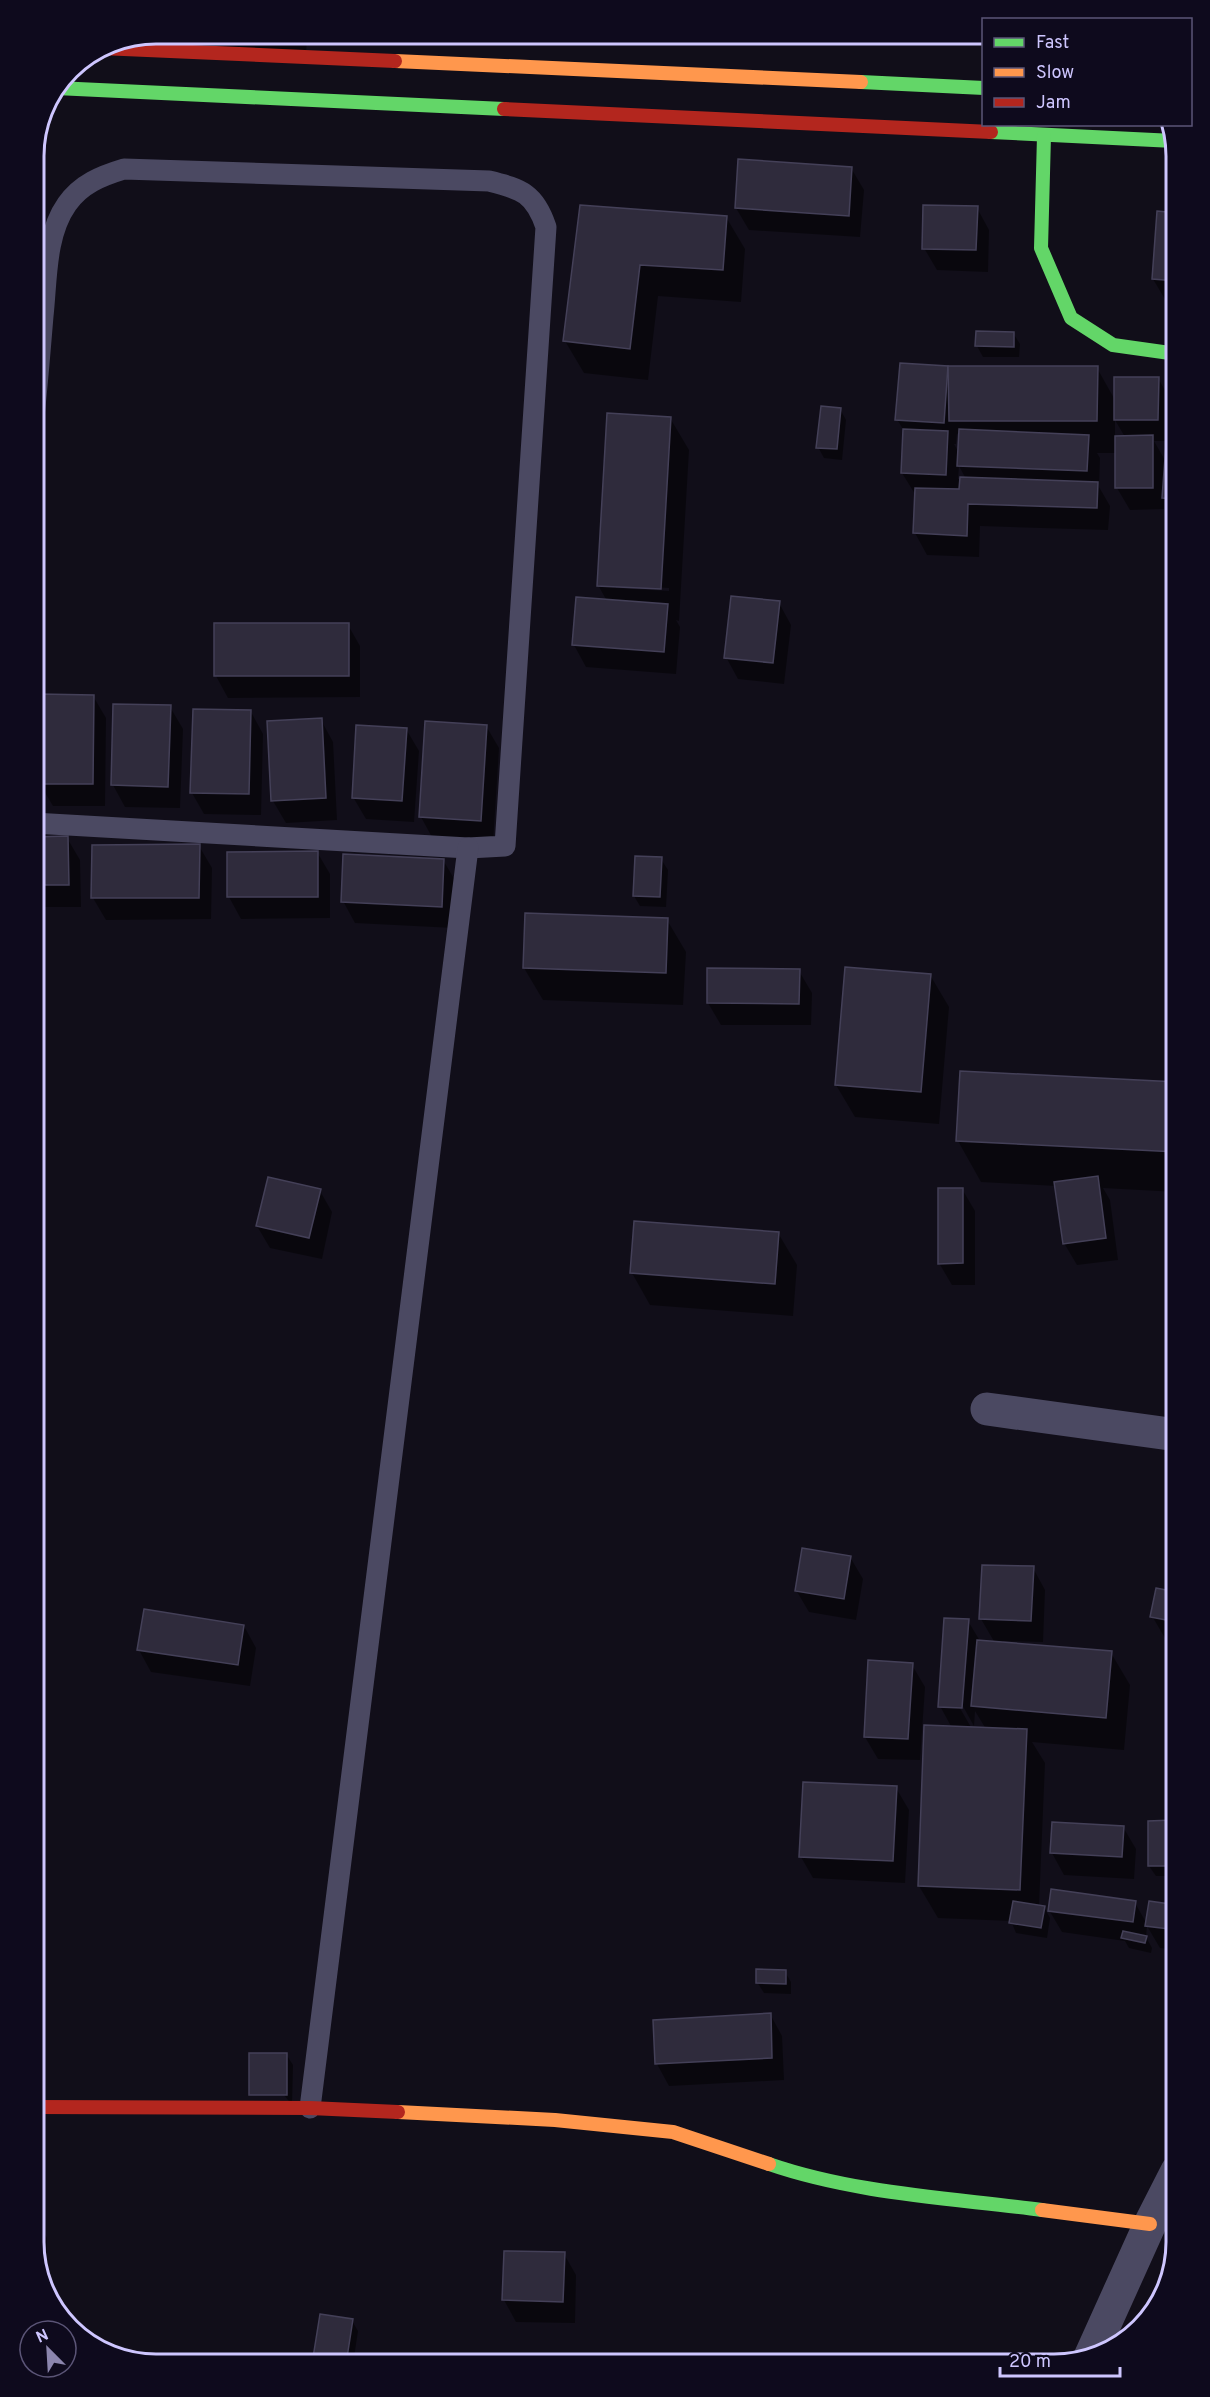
<svg xmlns="http://www.w3.org/2000/svg" width="1210" height="2397" font-family="Overpass,sans-serif">
<rect width="100%" height="100%" fill="#110e19"/>
<!-- shadow -->
<g fill="#0007" fill-rule="evenodd">
<polygon points="196,33 307,33 306,58 207,52"/>
<polygon points="37,133 44,143 42,189 33,189 33,148"/>
<polygon points="851,168 864,190 860,237 749,230 736,208"/>
<polygon points="582,207 726,217 745,249 741,302 658,296 648,380 584,373 565,341"/>
<polygon points="977,208 989,230 988,272 937,270 924,248"/>
<polygon points="33,214 42,228 33,315"/>
<polygon points="1177,214 1177,302 1166,301 1153,279"/>
<polygon points="1013,333 1020,344 1019,357 983,357 977,346"/>
<path d="M901,365l47,3h149l18,32 43,-22 13,23 6,-35v155l-13,-22v10l-34,1 -13,-22v-35h-20l3,5 -1,29 11,19 -2,24 -128,-4 -1,31 -52,-2 -12,-22v-39l-13,-21 2,-42 -7,-12zM1115,420l10,17h-10zM957,433l3,5 -1,15 -5,-9h2zM1154,441h14l-2,21zM959,466l7,13h-8z"/>
<polygon points="840,409 846,420 842,460 824,458 818,447"/>
<path d="M670,418l19,32 -10,171 -3,-1 4,7 -4,47 -90,-7 -12,-22 33,-44 -9,-16zM616,585l53,3v3l-53,-3z"/>
<polygon points="779,603 791,625 784,684 738,679 726,657"/>
<polygon points="348,625 360,646 360,697 228,698 216,676"/>
<polygon points="41,696 93,696 106,718 105,806 53,806 40,784"/>
<polygon points="170,707 183,729 180,808 125,807 113,785"/>
<polygon points="251,712 263,734 261,815 204,814 192,793"/>
<polygon points="321,720 333,742 337,820 286,823 273,801"/>
<polygon points="486,726 499,748 493,843 433,839 421,817"/>
<polygon points="406,729 419,751 414,822 366,819 353,797"/>
<polygon points="33,838 67,838 80,860 81,907 33,907"/>
<polygon points="199,846 212,868 211,919 106,920 93,898"/>
<polygon points="317,852 330,874 330,918 241,919 229,897"/>
<polygon points="661,859 668,870 666,907 640,906 634,896"/>
<polygon points="443,860 456,882 454,928 355,923 343,901"/>
<polygon points="667,920 686,952 683,1005 543,1000 524,968"/>
<polygon points="799,971 812,993 811,1025 721,1025 708,1003"/>
<polygon points="930,975 949,1007 939,1124 855,1117 836,1085"/>
<polygon points="1177,1084 1177,1192 1103,1188 1110,1200 1118,1260 1077,1265 1064,1243 1056,1186 981,1182 958,1141"/>
<polygon points="962,1189 975,1211 975,1285 952,1285 939,1263"/>
<polygon points="320,1191 332,1212 322,1259 270,1248 257,1226"/>
<polygon points="778,1233 797,1265 793,1316 650,1305 632,1273"/>
<polygon points="850,1557 863,1579 856,1620 809,1612 796,1590"/>
<path d="M1033,1568l12,22 -2,52 -40,-1v2l108,10 19,32 -6,65 -92,-8 13,21 -6,143 5,1 6,11 -3,20 -31,-5 -5,-12 -73,-3 -19,-32 33,-158 -12,-22 28,-85 12,20 15,2 -14,-24zM960,1701l14,25 1,-15 11,18h-14l-15,-26z"/>
<polygon points="1177,1594 1177,1641 1165,1638 1152,1616"/>
<polygon points="244,1626 256,1648 250,1686 151,1672 139,1650"/>
<polygon points="912,1665 925,1687 920,1760 878,1759 865,1737"/>
<polygon points="896,1788 909,1810 905,1883 813,1878 801,1857"/>
<polygon points="1172,1822 1177,1830 1177,1876 1156,1876 1149,1866"/>
<polygon points="1123,1827 1136,1849 1134,1879 1064,1875 1052,1853"/>
<polygon points="1135,1903 1147,1924 1177,1906 1177,1950 1160,1948 1147,1926 1146,1937 1152,1948 1151,1953 1129,1948 1125,1941 1062,1932 1049,1910"/>
<polygon points="785,1972 791,1982 791,1994 764,1993 757,1982"/>
<polygon points="770,2014 782,2036 784,2080 669,2086 657,2064"/>
<polygon points="251,2054 286,2054 293,2065 292,2105"/>
<polygon points="33,2214 47,2238 46,2293 42,2288 33,2241"/>
<polygon points="564,2254 576,2275 575,2323 516,2322 504,2300"/>
<polygon points="352,2321 358,2331 353,2364 313,2364"/>
</g>
<!-- building -->
<g fill="#2f2b3c" stroke="#444058" stroke-width="1.5">
<polygon points="738,159 852,167 849,216 735,208"/>
<polygon points="580,205 727,216 723,270 640,265 630,349 563,341"/>
<polygon points="923,205 978,206 976,250 922,249"/>
<polygon points="1157,211 1177,213 1177,281 1152,279"/>
<polygon points="976,331 1014,332 1014,347 975,346"/>
<polygon points="900,363 948,366 944,423 895,420"/>
<polygon points="1172,364 1177,364 1177,499 1162,498"/>
<polygon points="948,366 1098,366 1097,421 949,421"/>
<polygon points="1114,377 1159,377 1158,420 1114,420"/>
<polygon points="821,406 841,408 837,449 816,448"/>
<polygon points="607,413 671,417 661,589 597,586"/>
<polygon points="903,429 948,431 946,475 901,473"/>
<polygon points="959,429 1089,435 1087,471 957,466"/>
<polygon points="1153,435 1153,488 1115,488 1115,436"/>
<polygon points="960,477 1098,482 1097,508 968,504 967,536 913,533 915,488 959,489"/>
<polygon points="731,596 780,601 773,663 724,658"/>
<polygon points="576,597 668,604 664,652 572,645"/>
<rect x="214" y="623" width="135" height="53"/>
<polygon points="39,694 94,695 93,784 39,784"/>
<polygon points="113,704 171,705 168,787 111,785"/>
<polygon points="193,709 251,710 249,794 190,793"/>
<polygon points="322,718 326,798 271,801 267,721"/>
<polygon points="425,721 487,725 481,821 419,817"/>
<polygon points="356,725 407,728 402,801 352,798"/>
<polygon points="68,836 69,885 33,885 33,837"/>
<polygon points="200,844 199,898 91,898 92,845"/>
<polygon points="318,851 318,897 227,897 227,852"/>
<polygon points="343,854 444,859 442,907 341,902"/>
<polygon points="635,856 662,857 660,897 633,896"/>
<polygon points="525,913 668,918 666,973 523,968"/>
<polygon points="845,967 931,974 921,1092 835,1085"/>
<polygon points="707,968 800,969 799,1004 707,1003"/>
<polygon points="960,1071 1177,1082 1177,1152 956,1141"/>
<polygon points="1098,1176 1106,1238 1063,1244 1054,1182"/>
<polygon points="268,1177 321,1189 309,1238 256,1226"/>
<polygon points="938,1188 963,1188 963,1263 938,1264"/>
<polygon points="634,1221 779,1232 775,1284 630,1273"/>
<polygon points="802,1548 851,1556 844,1599 795,1591"/>
<polygon points="982,1565 1034,1566 1031,1621 979,1619"/>
<polygon points="1156,1588 1177,1592 1177,1622 1150,1617"/>
<polygon points="144,1609 244,1625 238,1665 137,1650"/>
<polygon points="944,1618 969,1619 962,1708 938,1707"/>
<polygon points="977,1640 1112,1651 1106,1718 971,1706"/>
<polygon points="868,1660 913,1663 908,1739 864,1737"/>
<polygon points="924,1725 1027,1729 1020,1890 918,1886"/>
<polygon points="803,1782 897,1786 893,1861 799,1857"/>
<polygon points="1173,1820 1172,1866 1148,1866 1148,1821"/>
<polygon points="1052,1822 1124,1826 1122,1857 1050,1853"/>
<polygon points="1051,1889 1136,1901 1133,1922 1048,1911"/>
<polygon points="1013,1901 1045,1906 1041,1928 1009,1923"/>
<polygon points="1149,1901 1177,1905 1177,1930 1145,1926"/>
<polygon points="1123,1931 1147,1936 1145,1943 1121,1938"/>
<polygon points="756,1969 786,1970 786,1984 756,1983"/>
<polygon points="771,2013 772,2058 655,2064 653,2020"/>
<rect x="249" y="2053" width="38" height="42"/>
<polygon points="504,2251 565,2252 563,2302 502,2300"/>
<polygon points="320,2314 353,2319 346,2364 312,2364"/>
</g>
<g fill="none" stroke-linecap="round" stroke-linejoin="round">
<!-- lane -->
<g stroke="#4b4962" stroke-width="21">
<path d="M33,823l435,25 37,-2 41,-619c-11,-33 -24,-38 -57,-46l-365,-12c-23,7 -43,15 -57,35 -22,31 -20,76 -24,112 -3,37 -6,74 -10,110"/>
<polyline points="310,2108 468,848"/>
</g>
<!-- street -->
<g stroke="#4b4962" stroke-width="33">
<polyline points="987,1409 1177,1435"/>
<polyline points="1090,2357 1150,2224 1177,2171"/>
</g>
<!-- fast -->
<g stroke="#63d668" stroke-width="14">
<polyline points="861,82 984,88"/>
<polyline points="56,88 504,109"/>
<polyline points="991,132 1174,141"/>
<polyline points="1044,136 1041,248 1071,318 1113,345 1177,354"/>
<path d="M769,2164c87,30 183,34 273,46"/>
</g>
<!-- slow -->
<g stroke="#ff974d" stroke-width="14">
<polyline points="395,61 861,82"/>
<polyline points="398,2112 555,2120 673,2132 769,2164"/>
<polyline points="1042,2210 1150,2224"/>
</g>
<!-- jam -->
<g stroke="#b3261e" stroke-width="14">
<polyline points="101,48 395,61"/>
<polyline points="504,109 991,132"/>
<polyline points="33,2107 310,2108 398,2112"/>
</g>
</g>
<!-- crop -->
<path d="M0 0H1210V2397H0ZM156 44H1054A112 112 0 0 1 1166 156V2242A112 112 0 0 1 1054 2354H156A112 112 0 0 1 44 2242V156A112 112 0 0 1 156 44Z" fill="#0e0a1d" fill-rule="evenodd"/>
<path fill="none" stroke="#cec6ff" stroke-width="3" d="M156 44H1054A112 112 0 0 1 1166 156V2242A112 112 0 0 1 1054 2354H156A112 112 0 0 1 44 2242V156A112 112 0 0 1 156 44Z"/>
<!-- legend -->
<rect x="982" y="18" width="210" height="108" fill="#0e0a1d" stroke="#5b5577" stroke-width="1.5"/>
<rect x="994" y="38" width="30" height="9" fill="#63d668" stroke="#5b5577" stroke-width="1.5"/>
<text x="1036" y="48" font-size="18" fill="#cec6ff">Fast</text>
<rect x="994" y="68" width="30" height="9" fill="#ff974d" stroke="#5b5577" stroke-width="1.5"/>
<text x="1036" y="78" font-size="18" fill="#cec6ff">Slow</text>
<rect x="994" y="98" width="30" height="9" fill="#b3261e" stroke="#5b5577" stroke-width="1.5"/>
<text x="1036" y="108" font-size="18" fill="#cec6ff">Jam</text>
<!-- north arrow -->
<g transform="translate(48 2349) rotate(336)"><circle r="28" fill="#0e0a1d" stroke="#5b5577" stroke-width="1.5"/>
<path d="M0-4.5L10 22L0 15L-10 22Z" fill="#8c86ae"/>
<text y="-9" font-size="16" font-weight="bold" text-anchor="middle" fill="#cec6ff">N</text>
</g>
<!-- scale -->
<path d="M1000 2367v9h120v-9" fill="none" stroke="#cec6ff" stroke-width="3"/>
<text x="1009" y="2367" font-size="18" fill="#cec6ff" stroke="#0e0a1d" stroke-width="4.5" paint-order="stroke">20 m</text>
</svg>
